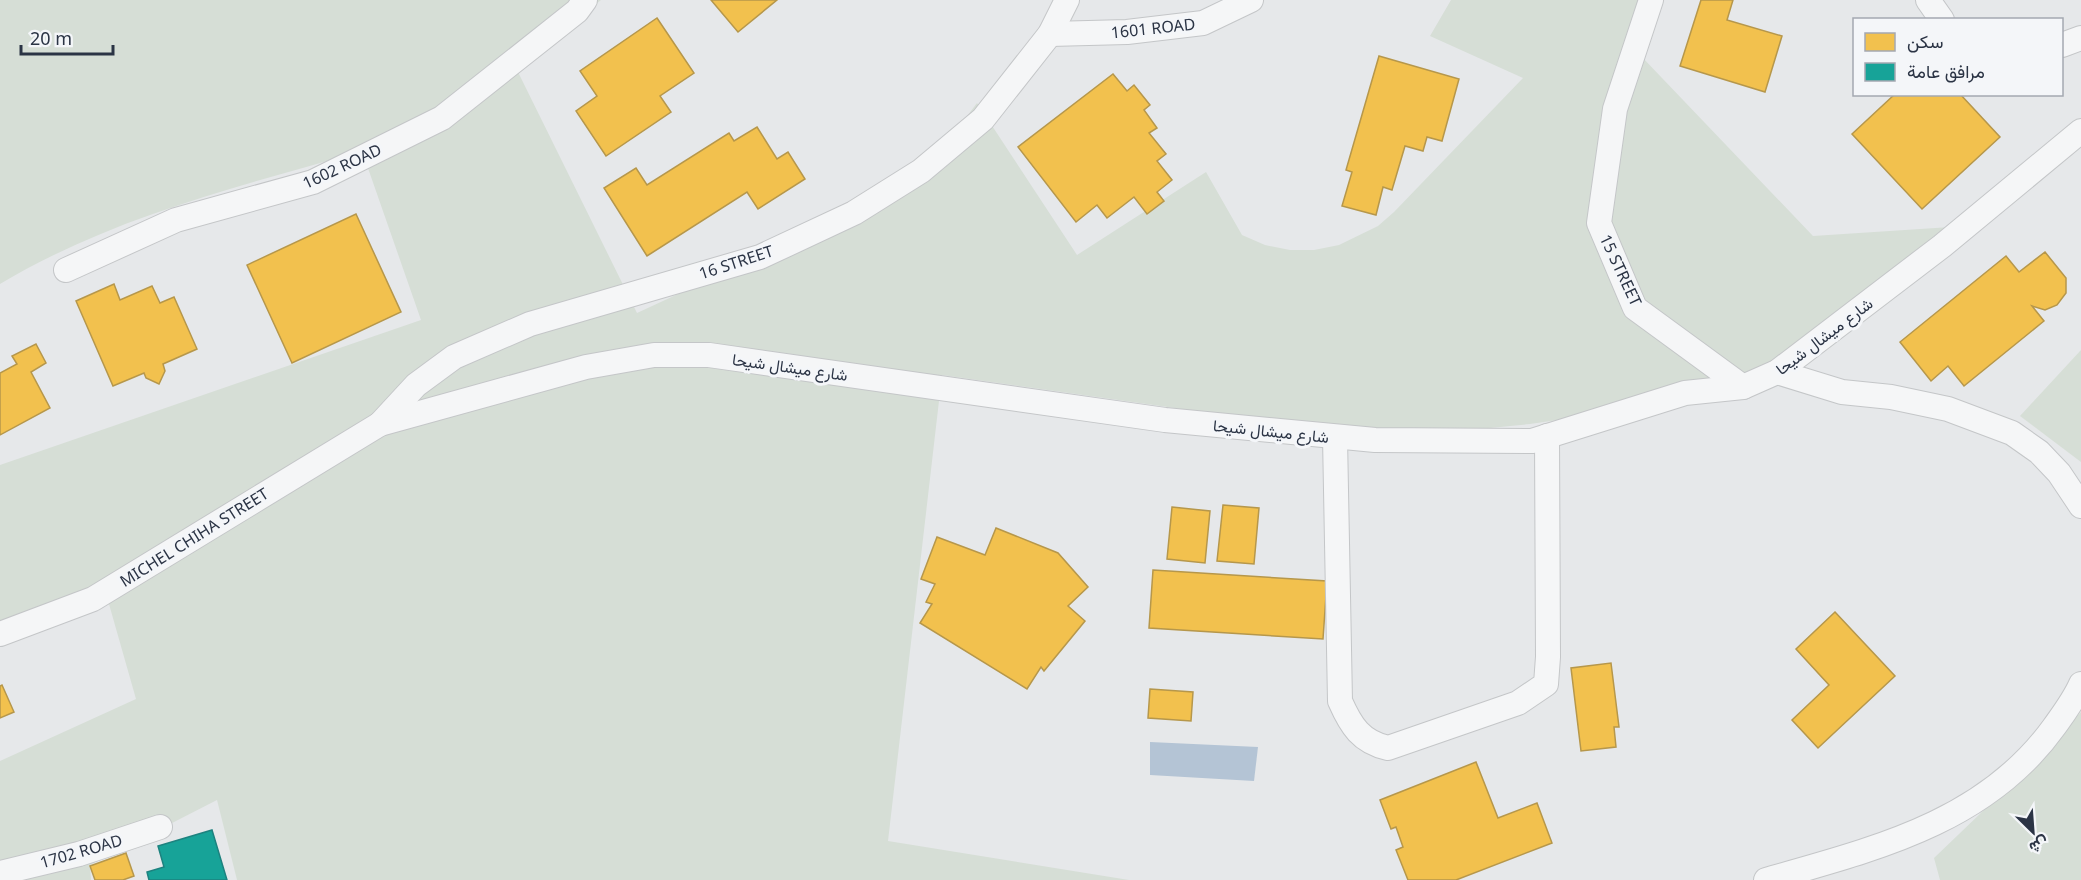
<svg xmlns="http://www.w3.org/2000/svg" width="2081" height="880" font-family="'Noto Sans',Vazirmatn,sans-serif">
<rect width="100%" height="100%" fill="#e6e8ea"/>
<!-- green -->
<g fill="#d6ded6">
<path d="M0,0h601l-85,68 121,245 93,-43 197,-101 50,-66 100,152 129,-83 36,63 23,10 25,5h24l25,-5 39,-19 16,-14 129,-134 -93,-42 21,-36h203l-13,56 172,180 153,-10 -182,137 -192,52 -62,9 -61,6 -124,2 -403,-57 -54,466 241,39h-892l-20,-80 -127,65 1,15h-91v-119l136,-62 -31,-109 -105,41v-166l421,-145 -59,-169c-124,36 -250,66 -362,133z"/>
<polygon points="2081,350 2081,462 2020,416"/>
<polygon points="2081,712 2081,880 1940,880 1934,858 2034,762"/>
</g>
<!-- water -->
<polygon fill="#b4c4d5" points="1150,742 1258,747 1254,781 1150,775"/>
<!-- homes -->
<g fill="#f2c14e" stroke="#b6974b" stroke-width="1.5">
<polygon points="711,0 777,0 738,32"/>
<polygon points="1701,0 1733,0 1727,20 1782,36 1765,92 1680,66"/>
<polygon points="657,18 694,73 660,96 671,112 606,156 576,111 597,96 580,71"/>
<polygon points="1379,56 1459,79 1442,141 1427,137 1423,151 1405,146 1392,190 1383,187 1376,215 1342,206 1352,172 1346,170"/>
<polygon points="1113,74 1127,91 1134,85 1150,105 1144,110 1157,128 1149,133 1166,154 1157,161 1172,180 1157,192 1164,201 1147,214 1134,197 1107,218 1097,205 1076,222 1018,147"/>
<polygon points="1895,94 1960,94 2000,137 1922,209 1852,134"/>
<polygon points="757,127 777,159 788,152 805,179 758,209 747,192 647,256 604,188 636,168 647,185 729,133 734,141"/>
<polygon points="356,214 401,312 292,363 247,265"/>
<polygon points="2045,252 2066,278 2066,293 2057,305 2045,310 2032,306 2044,321 1964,386 1948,366 1931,381 1900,342 2006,256 2019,272"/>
<polygon points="114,284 120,300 152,286 160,303 174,297 197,349 163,364 165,371 159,384 146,378 144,373 113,386 76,301"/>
<polygon points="36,344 46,363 31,372 50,408 0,435 0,373 17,364 12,356"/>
<polygon points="1223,505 1259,508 1254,564 1217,561"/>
<polygon points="1172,507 1210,511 1205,563 1167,559"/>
<polygon points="996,528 1058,553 1088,587 1068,606 1085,621 1044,671 1041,667 1027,689 920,623 932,604 926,602 935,584 921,579 937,537 985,555"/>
<polygon points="1153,570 1327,581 1323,639 1149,628"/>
<polygon points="1835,612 1895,676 1818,748 1792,720 1829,685 1796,649"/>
<polygon points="1611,663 1619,727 1614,727 1616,747 1581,751 1571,668"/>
<polygon points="2,685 14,712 0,718 0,686"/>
<polygon points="1150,689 1193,692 1191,721 1148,718"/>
<polygon points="1476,762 1498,818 1537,803 1552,843 1456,880 1408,880 1396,850 1403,847 1396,827 1391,829 1380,800"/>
<polygon points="126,853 134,876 123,880 95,880 90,866"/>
</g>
<!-- public -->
<polygon fill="#17a398" stroke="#1d827f" stroke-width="1.5" points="212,830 227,880 149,880 147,872 164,867 158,846"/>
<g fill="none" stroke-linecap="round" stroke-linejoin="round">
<defs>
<g id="minor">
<polyline points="1651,0 1615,109 1599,223 1635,308 1743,387"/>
<polyline points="1928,0 1942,20"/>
<polyline points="1050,34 1127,32 1203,23 1251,0"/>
<polyline points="2062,45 2081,38"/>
<polyline points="66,270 176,220 313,182 442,118 577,11 585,0"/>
<polyline points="1777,372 1842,392 1891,397 1948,409 2012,433 2039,452 2059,473 2081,506"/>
<polyline points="380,424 416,385 454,357 530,324 760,257 854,213 921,171 983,119 1050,34 1067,0"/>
<path d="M1335,437l5,264c11,25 21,41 48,47l130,-45 28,-19 2,-27 -1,-221"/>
<polyline points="0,634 93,599 380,424 586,367 654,355 709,355 1165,420 1375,440 1532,441 1685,393 1743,387 1777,372 1942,246 2081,131"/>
<polyline points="0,873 79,854 160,827"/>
<path d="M1766,880c108,-31 219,-57 288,-153 10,-14 20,-27 27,-43"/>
</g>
</defs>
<!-- minor casing -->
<use href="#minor" stroke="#c4c6c8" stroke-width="26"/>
<!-- minor -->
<use href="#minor" stroke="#f5f6f7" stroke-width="24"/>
</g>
<g text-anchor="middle" stroke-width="6" stroke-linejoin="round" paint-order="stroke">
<!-- street labels -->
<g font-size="16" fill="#2b3445" stroke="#f4f6f9">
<text transform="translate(1153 28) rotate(-6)" y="6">1601 ROAD</text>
<text transform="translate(342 166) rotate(-25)" y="6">1602 ROAD</text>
<text transform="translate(736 262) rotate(-18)" y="6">16 STREET</text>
<text transform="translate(1621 270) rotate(65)" y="6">15 STREET</text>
<text transform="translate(1824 336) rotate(-37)" y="6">شارع ميشال شيحا</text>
<text transform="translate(790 367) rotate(8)" y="6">شارع ميشال شيحا</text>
<text transform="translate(1271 431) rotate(6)" y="6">شارع ميشال شيحا</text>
<text transform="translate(194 537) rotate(-32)" y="6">MICHEL CHIHA STREET</text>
<text transform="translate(81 851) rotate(-16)" y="6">1702 ROAD</text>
</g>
</g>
<!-- legend -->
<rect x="1853" y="18" width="210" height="78" fill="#f4f6f9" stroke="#a4a8b1" stroke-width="1.5"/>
<rect x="1865" y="33" width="30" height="18" fill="#f2c14e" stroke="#a4a8b1" stroke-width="1.5"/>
<text x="1907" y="48" font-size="18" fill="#2b3445">سكن</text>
<rect x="1865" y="63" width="30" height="18" fill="#17a398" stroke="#a4a8b1" stroke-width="1.5"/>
<text x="1907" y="78" font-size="18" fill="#2b3445">مرافق عامة</text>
<!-- north arrow -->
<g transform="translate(2033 832) rotate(155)" stroke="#f4f6f9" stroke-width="4.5" paint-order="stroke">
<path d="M0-4.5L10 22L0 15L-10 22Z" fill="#2b3445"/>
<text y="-9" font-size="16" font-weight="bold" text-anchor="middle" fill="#2b3445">ش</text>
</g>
<!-- scale -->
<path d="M21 45v9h92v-9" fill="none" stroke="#2b3445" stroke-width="3"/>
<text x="30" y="45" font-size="18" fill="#2b3445" stroke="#f4f6f9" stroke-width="4.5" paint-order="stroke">20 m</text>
</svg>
